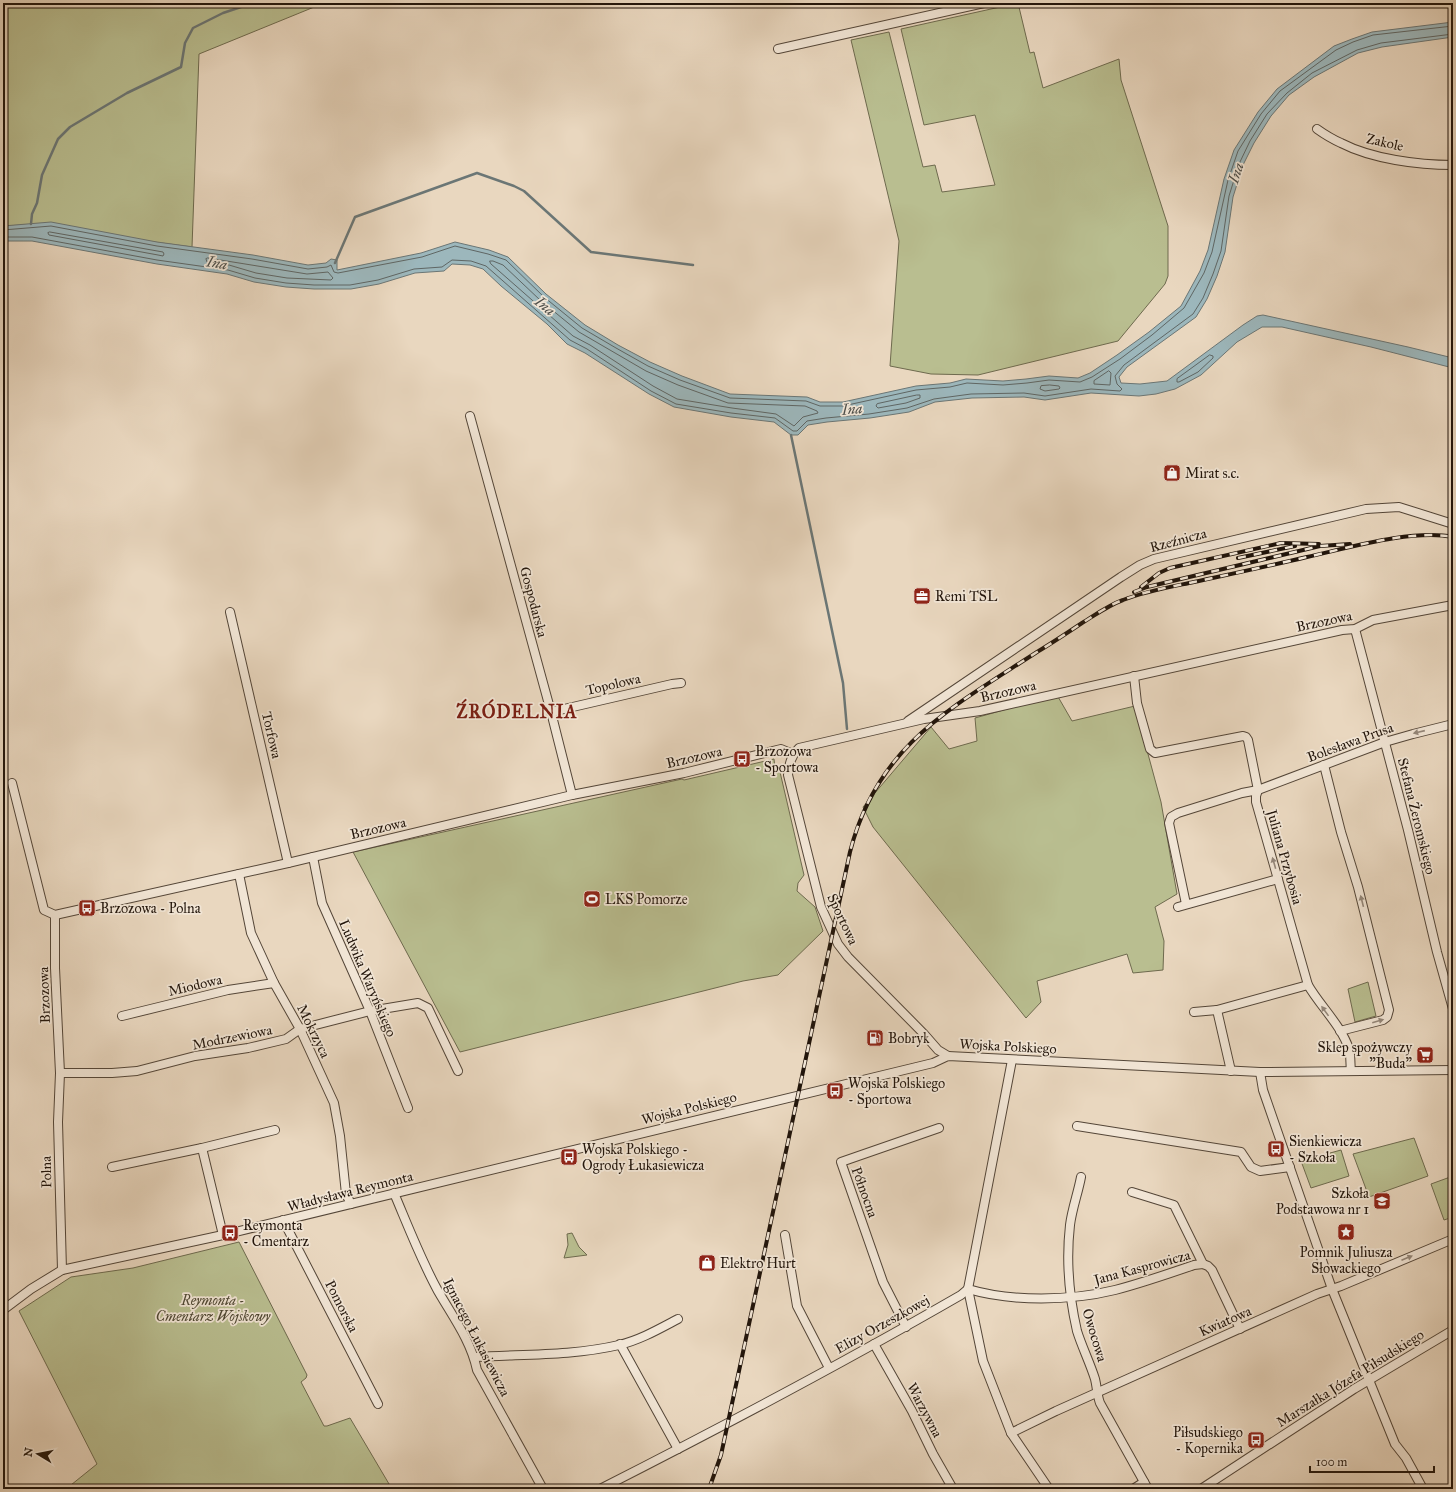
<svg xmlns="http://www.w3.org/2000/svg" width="1456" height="1492" font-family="'IM FELL Great Primer',serif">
<rect width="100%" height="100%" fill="#e9d7bf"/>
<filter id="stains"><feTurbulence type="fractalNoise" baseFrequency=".005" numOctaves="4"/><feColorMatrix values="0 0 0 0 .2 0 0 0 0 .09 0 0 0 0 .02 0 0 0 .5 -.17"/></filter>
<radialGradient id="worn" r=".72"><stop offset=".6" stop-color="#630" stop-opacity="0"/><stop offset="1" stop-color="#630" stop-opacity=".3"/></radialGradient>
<!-- green -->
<g fill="#b9be90" stroke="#6e6a4e">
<polygon points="3,3 324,3 199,54 192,247 24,225 3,226"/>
<polygon points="1018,3 1030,53 1034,52 1043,88 1119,59 1121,80 1168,226 1168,276 1165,284 1118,341 978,375 931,374 890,366 899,241 851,40 889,32 923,167 935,165 942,192 995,185 975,115 924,125 901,29"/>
<polygon points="1057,695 1072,721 1135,706 1161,802 1177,894 1155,907 1164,941 1163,970 1133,973 1127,954 1037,981 1041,1002 1026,1018 873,827 863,807 931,727 949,749 977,741 975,718"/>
<polygon points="774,759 775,768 780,772 804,875 798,883 797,891 815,907 823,931 778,975 743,981 460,1052 353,852 682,779 684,780"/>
<polygon points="1368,982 1376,1016 1355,1022 1348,989"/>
<polygon points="1414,1138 1428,1176 1369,1197 1353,1154"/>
<polygon points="1341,1150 1349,1176 1311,1188 1301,1161"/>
<polygon points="1453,1176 1453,1217 1444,1220 1431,1184"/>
<polygon points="572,1233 579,1247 587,1255 564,1258 568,1245 567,1234"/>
<polygon points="239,1242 307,1375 306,1378 301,1382 324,1426 327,1426 350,1418 392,1489 66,1489 97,1464 19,1311 71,1277 133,1268"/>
</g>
<!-- water -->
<polygon fill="#9cb7bc" stroke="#6b7675" points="1453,22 1453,37 1382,47 1358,53 1314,77 1289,95 1271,116 1254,143 1243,165 1233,197 1225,252 1217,276 1207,299 1196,317 1127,367 1119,377 1121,383 1140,384 1167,381 1243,325 1257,316 1263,315 1408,347 1453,358 1453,368 1371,347 1282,327 1262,327 1237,342 1201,375 1175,389 1156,394 1139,396 1091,393 1045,400 1024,397 972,398 935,402 909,412 870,418 827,422 808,425 798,435 791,435 774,422 731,417 674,407 649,394 585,353 567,344 547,324 501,286 483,269 470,265 452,264 444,271 415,273 379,284 351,289 314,289 286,287 254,282 227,274 157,264 32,241 3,241 3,226 51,222 157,242 253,255 308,265 326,263 331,259 337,260 337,270 421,253 455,242 489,250 508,257 546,294 585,325 618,345 650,362 682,376 730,394 807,397 820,402 843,402 916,386 950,383 966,379 1003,381 1026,379 1049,376 1078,378 1090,373 1117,355 1149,332 1181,306 1200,271 1208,250 1224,179 1234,150 1258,112 1277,89 1334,46 1352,39 1372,32"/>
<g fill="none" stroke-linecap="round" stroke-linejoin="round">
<!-- shore -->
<g stroke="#5f6664" stroke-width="1">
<polyline points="3,230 51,226 157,246 252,259 308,269 327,267 331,265 334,272 338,273 422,257 455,246 488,254 506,260 544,297 582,328 616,348 648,366 680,380 730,398 806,401 820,406 843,406 916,390 950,387 967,383 1003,385 1027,383 1049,380 1080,382 1092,377 1120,359 1152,335 1184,308 1204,273 1212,252 1228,180 1238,151 1261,114 1280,91 1336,50 1353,42 1373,35 1453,26"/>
<polygon points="50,232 163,252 164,254 163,256 158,255 49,235 48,233"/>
<polyline points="3,237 32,237 157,260 228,270 255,278 286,283 314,285 350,285 378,280 414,269 442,267 452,260 471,261 486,266 570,340 587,349 651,391 676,404 731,413 775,418 793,431 797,431 807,421 826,418 869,414 907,408 934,399 971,394 1024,393 1045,396 1091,389 1120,391 1122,389 1117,384 1115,376 1124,365 1193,314 1203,298 1213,274 1221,251 1229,196 1239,164 1250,141 1267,114 1287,93 1312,73 1357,50 1381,43 1453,34"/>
<polygon points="208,258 307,274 328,272 333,278 331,280 287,278 256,273 229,265 207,262 206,259"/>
<polygon points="490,261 493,261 503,265 540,300 579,332 646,371 678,385 728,403 805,406 817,411 818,413 803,417 794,426 776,414 732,408 677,399 653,386 590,345 573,336 491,264"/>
<polygon points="1210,355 1213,356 1213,358 1198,372 1179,382 1177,382 1177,379"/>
<polygon points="1109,371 1111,373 1110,385 1094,384 1094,381"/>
<polygon points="1050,385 1059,386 1060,388 1059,389 1045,391 1040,389 1041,386"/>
<polygon points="917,395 920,395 920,398 906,403 878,408 876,406 877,404"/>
</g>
<!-- stream -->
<g stroke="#6b7675" stroke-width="2.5">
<polyline points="31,224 32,214 37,203 42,175 58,139 70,127 127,93 181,67 185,43 193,28 223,13 253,3"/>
<polyline points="335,263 355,217 477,173 514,186 524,191 591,252 693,265"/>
<polyline points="791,435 843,683 847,729"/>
</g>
<defs>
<g id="minor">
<polyline points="778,49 984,3"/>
<path d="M1317,129c7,5 15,10 24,14 31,16 77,22 112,22"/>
<polyline points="470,416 551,712 572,795"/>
<polyline points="230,612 288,863"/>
<polyline points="1355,629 1408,830 1437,952 1453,1009"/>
<path d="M1134,676l3,27 13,46 5,4 88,-17 3,1 2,3 10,50 -2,6v6l52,183c12,21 33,40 41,64 2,7 1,15 2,22"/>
<polyline points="551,712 672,684 681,683"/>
<polyline points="908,721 1121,577 1140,565 1154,559 1366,509 1399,507 1453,524"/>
<polyline points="1324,765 1341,832 1358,887 1389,1010 1387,1017 1383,1020 1340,1031"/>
<polyline points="12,783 44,910 55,915 288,863 572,795 684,773 781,749 793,754"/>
<polyline points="313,857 322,903 370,1011 408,1108"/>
<polyline points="239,874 251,933 274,983 300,1029 334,1103 340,1136 346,1194 351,1204"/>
<polyline points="1186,904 1169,823 1171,817 1178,813 1242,793 1258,790 1385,742 1413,734 1453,724"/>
<polyline points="1178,907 1278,879"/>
<polyline points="55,915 55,968 60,1073 58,1122 62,1270"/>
<polyline points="1217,1010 1231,1071"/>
<polyline points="1194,1012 1217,1010 1308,985"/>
<polyline points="122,1016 228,990 274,983"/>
<path d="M948,1056l-10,-6 -14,-16 -76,-77 -10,-13 -17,-37 -33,-132c1,-11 3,-19 11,-27l125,-29 56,-8 362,-81 13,-1 18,-9 80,-15"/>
<polyline points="1260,1072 1263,1090 1332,1289 1395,1444 1406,1458 1423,1489"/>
<polyline points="60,1073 112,1073 137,1071 195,1056 248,1048 286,1039 300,1029 370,1011 418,1003 428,1008 458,1071"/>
<polyline points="1077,1126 1241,1152 1251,1167 1260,1171 1290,1167"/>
<polyline points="202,1148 223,1235"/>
<polyline points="112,1167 202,1148 275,1130"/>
<path d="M1081,1177c-3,16 -9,32 -11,48 -4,35 -1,71 7,106 5,16 13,32 18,48 2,8 2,16 5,24l48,86"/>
<polyline points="1132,1192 1174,1205 1203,1264 1208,1266 1212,1270 1240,1329"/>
<path d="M394,1193c14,33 27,67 44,98 15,26 33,50 39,79l66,119"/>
<polyline points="283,1220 378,1404"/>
<polyline points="785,1235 797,1306 829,1368"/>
<path d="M968,1289c44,13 102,12 147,1 27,-7 53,-16 79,-25l9,-1"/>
<polyline points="968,1289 983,1361 1011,1433 1049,1489"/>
<polyline points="3,1310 31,1289 62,1270 223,1235 933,1063 948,1056 1260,1072 1453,1070"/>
<polyline points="906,1327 883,1282 841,1162 939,1128"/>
<polyline points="620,1344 678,1449"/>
<polyline points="874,1344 912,1411 933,1454 953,1489"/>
<path d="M475,1357c47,-3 97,-1 144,-12 21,-5 40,-16 59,-26"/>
<polyline points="1011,1433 1056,1411 1317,1294 1341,1286 1453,1239"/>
<path d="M600,1489c122,-62 243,-126 361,-194l7,-6 44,-229"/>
<polyline points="1133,1489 1144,1482"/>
<polyline points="1201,1489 1354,1389 1453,1330"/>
</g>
</defs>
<!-- minor casing -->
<use href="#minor" stroke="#544638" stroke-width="10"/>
<!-- minor -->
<use href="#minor" stroke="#f1e5d5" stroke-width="8"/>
<defs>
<g id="rail">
<polyline points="1238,558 1295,546"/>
<polyline points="1141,587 1159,573 1170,568 1281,543 1319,544"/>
<polyline points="1134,592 1147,587 1320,546 1350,544"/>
<path d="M709,1489l12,-34 129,-603c27,-107 101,-144 187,-200 15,-9 30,-19 45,-29 13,-8 27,-18 41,-23 23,-9 47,-13 71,-18 37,-8 75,-16 113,-25 41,-9 105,-28 146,-20"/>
</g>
</defs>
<!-- rail casing -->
<use href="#rail" stroke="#22150b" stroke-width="4"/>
<!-- rail -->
<use href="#rail" stroke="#f1e5d5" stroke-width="2.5" stroke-dasharray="8" stroke-linecap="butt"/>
</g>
<!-- one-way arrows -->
<defs><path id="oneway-solid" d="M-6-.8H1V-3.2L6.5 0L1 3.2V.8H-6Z"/></defs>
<g fill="#94877a">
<use href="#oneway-solid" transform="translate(1419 732) rotate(167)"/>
<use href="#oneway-solid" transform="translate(1274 863) rotate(-106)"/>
<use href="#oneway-solid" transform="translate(1362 901) rotate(-104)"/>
<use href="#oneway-solid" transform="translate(1325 1011) rotate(-126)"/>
<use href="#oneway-solid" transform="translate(1378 1021) rotate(-16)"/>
<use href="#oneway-solid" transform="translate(1407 1258) rotate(-23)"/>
</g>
<!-- icons -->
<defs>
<symbol id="shop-square" viewBox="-11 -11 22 22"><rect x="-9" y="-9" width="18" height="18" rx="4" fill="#8f2418" stroke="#f1e5d5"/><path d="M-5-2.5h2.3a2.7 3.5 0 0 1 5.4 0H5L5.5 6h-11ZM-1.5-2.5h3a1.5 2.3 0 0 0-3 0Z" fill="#fff"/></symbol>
<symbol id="office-square" viewBox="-11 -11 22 22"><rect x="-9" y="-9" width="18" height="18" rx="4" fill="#8f2418" stroke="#f1e5d5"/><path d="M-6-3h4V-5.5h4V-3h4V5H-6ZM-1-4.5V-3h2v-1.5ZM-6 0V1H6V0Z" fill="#fff"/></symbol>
<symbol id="bus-square" viewBox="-11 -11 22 22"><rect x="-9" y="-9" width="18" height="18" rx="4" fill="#8f2418" stroke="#f1e5d5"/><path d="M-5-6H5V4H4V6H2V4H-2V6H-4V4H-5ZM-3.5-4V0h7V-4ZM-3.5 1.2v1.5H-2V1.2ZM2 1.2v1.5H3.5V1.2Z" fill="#fff"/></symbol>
<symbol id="stadium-square" viewBox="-11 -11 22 22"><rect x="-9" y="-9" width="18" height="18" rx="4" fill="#8f2418" stroke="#f1e5d5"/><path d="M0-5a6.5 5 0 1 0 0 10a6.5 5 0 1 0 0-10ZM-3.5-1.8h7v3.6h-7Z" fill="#fff"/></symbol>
<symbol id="fuel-square" viewBox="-11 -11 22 22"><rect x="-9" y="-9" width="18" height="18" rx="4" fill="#8f2418" stroke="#f1e5d5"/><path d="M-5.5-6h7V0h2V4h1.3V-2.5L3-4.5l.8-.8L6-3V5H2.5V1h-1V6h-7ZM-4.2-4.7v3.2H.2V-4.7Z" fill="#fff"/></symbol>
<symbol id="supermarket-square" viewBox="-11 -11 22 22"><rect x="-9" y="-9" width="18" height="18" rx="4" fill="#8f2418" stroke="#f1e5d5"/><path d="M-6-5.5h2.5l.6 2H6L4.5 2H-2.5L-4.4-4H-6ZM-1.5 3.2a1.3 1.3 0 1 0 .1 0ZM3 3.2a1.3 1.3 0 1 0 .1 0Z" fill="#fff"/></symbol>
<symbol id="school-square" viewBox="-11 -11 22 22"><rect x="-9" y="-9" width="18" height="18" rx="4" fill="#8f2418" stroke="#f1e5d5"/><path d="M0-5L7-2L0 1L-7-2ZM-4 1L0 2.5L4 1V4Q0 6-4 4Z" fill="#fff"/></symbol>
<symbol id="sight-square" viewBox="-11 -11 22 22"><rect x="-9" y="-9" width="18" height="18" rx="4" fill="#8f2418" stroke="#f1e5d5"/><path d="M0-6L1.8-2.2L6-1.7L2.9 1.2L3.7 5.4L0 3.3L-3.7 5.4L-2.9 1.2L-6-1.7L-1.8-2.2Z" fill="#fff"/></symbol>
</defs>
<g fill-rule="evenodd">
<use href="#shop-square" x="1162" y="463" width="20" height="20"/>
<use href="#office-square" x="912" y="586" width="20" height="20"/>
<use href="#bus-square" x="732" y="749" width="20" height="20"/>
<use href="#stadium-square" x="582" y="889" width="20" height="20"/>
<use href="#bus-square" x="77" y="898" width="20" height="20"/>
<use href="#fuel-square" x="865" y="1028" width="20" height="20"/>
<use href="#supermarket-square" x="1415" y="1045" width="20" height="20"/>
<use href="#bus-square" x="825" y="1081" width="20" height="20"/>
<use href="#bus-square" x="1266" y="1139" width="20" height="20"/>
<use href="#bus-square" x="559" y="1147" width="20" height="20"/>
<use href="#school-square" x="1372" y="1191" width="20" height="20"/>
<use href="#sight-square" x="1336" y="1222" width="20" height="20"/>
<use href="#bus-square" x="220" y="1223" width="20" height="20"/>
<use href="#shop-square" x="697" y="1253" width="20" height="20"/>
<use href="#bus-square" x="1246" y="1430" width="20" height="20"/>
</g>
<g text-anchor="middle" stroke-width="3.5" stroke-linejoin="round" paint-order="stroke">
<!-- street labels -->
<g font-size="14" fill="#22150b" stroke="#f1e5d5">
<text transform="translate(1385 142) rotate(13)" y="5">Zakole</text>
<text transform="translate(1178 540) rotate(-15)" y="5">Rzeźnicza</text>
<text transform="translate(534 602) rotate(75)" y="5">Gospodarska</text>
<text transform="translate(1324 621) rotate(-12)" y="5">Brzozowa</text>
<text transform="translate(613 684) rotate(-13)" y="5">Topolowa</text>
<text transform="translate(1008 691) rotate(-13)" y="5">Brzozowa</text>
<text transform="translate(272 735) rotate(77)" y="5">Torfowa</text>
<text transform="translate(1350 742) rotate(-20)" y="5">Bolesława Prusa</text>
<text transform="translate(694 757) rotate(-13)" y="5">Brzozowa</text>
<text transform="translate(1417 816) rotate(76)" y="5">Stefana Żeromskiego</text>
<text transform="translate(378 828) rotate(-13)" y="5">Brzozowa</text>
<text transform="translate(1285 857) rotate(74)" y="5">Juliana Przybosia</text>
<text transform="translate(843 919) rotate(65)" y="5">Sportowa</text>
<text transform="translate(368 978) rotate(67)" y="5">Ludwika Waryńskiego</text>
<text transform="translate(195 985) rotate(-13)" y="5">Miodowa</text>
<text transform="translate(44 995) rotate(-92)" y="5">Brzozowa</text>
<text transform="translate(314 1031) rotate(64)" y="5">Mokrzyca</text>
<text transform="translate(232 1037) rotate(-11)" y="5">Modrzewiowa</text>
<text transform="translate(1008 1046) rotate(3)" y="5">Wojska Polskiego</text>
<text transform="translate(689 1108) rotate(-14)" y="5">Wojska Polskiego</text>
<text transform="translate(46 1172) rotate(-91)" y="5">Polna</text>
<text transform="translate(350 1191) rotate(-14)" y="5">Władysława Reymonta</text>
<text transform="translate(865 1192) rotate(70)" y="5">Północna</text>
<text transform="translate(1142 1267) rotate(-15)" y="5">Jana Kasprowicza</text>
<text transform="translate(342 1306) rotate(63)" y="5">Pomorska</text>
<text transform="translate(1225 1321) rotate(-24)" y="5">Kwiatowa</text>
<text transform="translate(882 1324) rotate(-29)" y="5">Elizy Orzeszkowej</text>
<text transform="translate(1095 1335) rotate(73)" y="5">Owocowa</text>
<text transform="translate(477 1337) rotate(63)" y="5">Ignacego Łukasiewicza</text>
<text transform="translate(1350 1378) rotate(-32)" y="5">Marszałka Józefa Piłsudskiego</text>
<text transform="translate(925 1410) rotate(62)" y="5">Warzywna</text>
</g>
<!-- poi labels -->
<g font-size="14" fill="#22150b" stroke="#f1e5d5" text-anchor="start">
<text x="1185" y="478">Mirat s.c.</text>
<text x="935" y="601">Remi TSL</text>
<text x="755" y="756">Brzozowa<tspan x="755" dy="16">- Sportowa</tspan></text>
<text x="605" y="904">LKS Pomorze</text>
<text x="100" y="913">Brzozowa - Polna</text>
<text x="888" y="1043">Bobryk</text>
<text x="1412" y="1052" text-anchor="end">Sklep spożywczy<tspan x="1412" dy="16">"Buda"</tspan></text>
<text x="848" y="1088">Wojska Polskiego<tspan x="848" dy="16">- Sportowa</tspan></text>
<text x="1289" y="1146">Sienkiewicza<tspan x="1289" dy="16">- Szkoła</tspan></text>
<text x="582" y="1154">Wojska Polskiego -<tspan x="582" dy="16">Ogrody Łukasiewicza</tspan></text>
<text x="1369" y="1198" text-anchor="end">Szkoła<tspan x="1369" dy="16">Podstawowa nr 1</tspan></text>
<text x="243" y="1230">Reymonta<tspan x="243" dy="16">- Cmentarz</tspan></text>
<text x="1346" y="1257" text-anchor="middle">Pomnik Juliusza<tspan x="1346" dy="16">Słowackiego</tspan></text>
<text x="720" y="1268">Elektro Hurt</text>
<text x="1243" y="1437" text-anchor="end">Piłsudskiego<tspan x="1243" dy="16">- Kopernika</tspan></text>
</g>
<!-- park labels -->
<g font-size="14" font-style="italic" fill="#4f4833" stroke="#f1e5d5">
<text x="213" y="1305">Reymonta -<tspan x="213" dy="16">Cmentarz Wojskowy</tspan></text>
</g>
<!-- water labels -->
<g font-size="15" font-style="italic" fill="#4d4e49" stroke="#f1e5d5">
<text transform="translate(1236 173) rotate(-73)" y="5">Ina</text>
<text transform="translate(217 263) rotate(9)" y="5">Ina</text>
<text transform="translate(545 306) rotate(38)" y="5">Ina</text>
<text transform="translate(852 409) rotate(-6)" y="5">Ina</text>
</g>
<!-- district labels -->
<g font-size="18" font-weight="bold" letter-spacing="1" fill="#7a1f14" stroke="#f1e5d5">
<text x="517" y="718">ŹRÓDELNIA</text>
</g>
</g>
<!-- margin -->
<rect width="1456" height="1492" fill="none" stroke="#e9d7bf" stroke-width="16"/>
<rect x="4" y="4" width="1448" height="1484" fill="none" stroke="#22150b" stroke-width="2"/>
<rect x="8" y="8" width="1440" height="1476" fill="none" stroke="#22150b"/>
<!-- north arrow -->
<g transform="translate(38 1454) rotate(280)" stroke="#f1e5d5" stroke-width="3" paint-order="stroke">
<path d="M0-3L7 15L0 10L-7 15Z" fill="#22150b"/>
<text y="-6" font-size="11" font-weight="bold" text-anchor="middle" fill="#22150b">N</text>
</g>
<!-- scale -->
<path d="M1310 1466v6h124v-6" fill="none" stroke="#22150b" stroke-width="2"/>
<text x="1316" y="1466" font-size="12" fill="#22150b" stroke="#f1e5d5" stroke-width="3" paint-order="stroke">100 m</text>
<rect width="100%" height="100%" filter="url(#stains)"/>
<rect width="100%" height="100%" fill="url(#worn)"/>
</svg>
